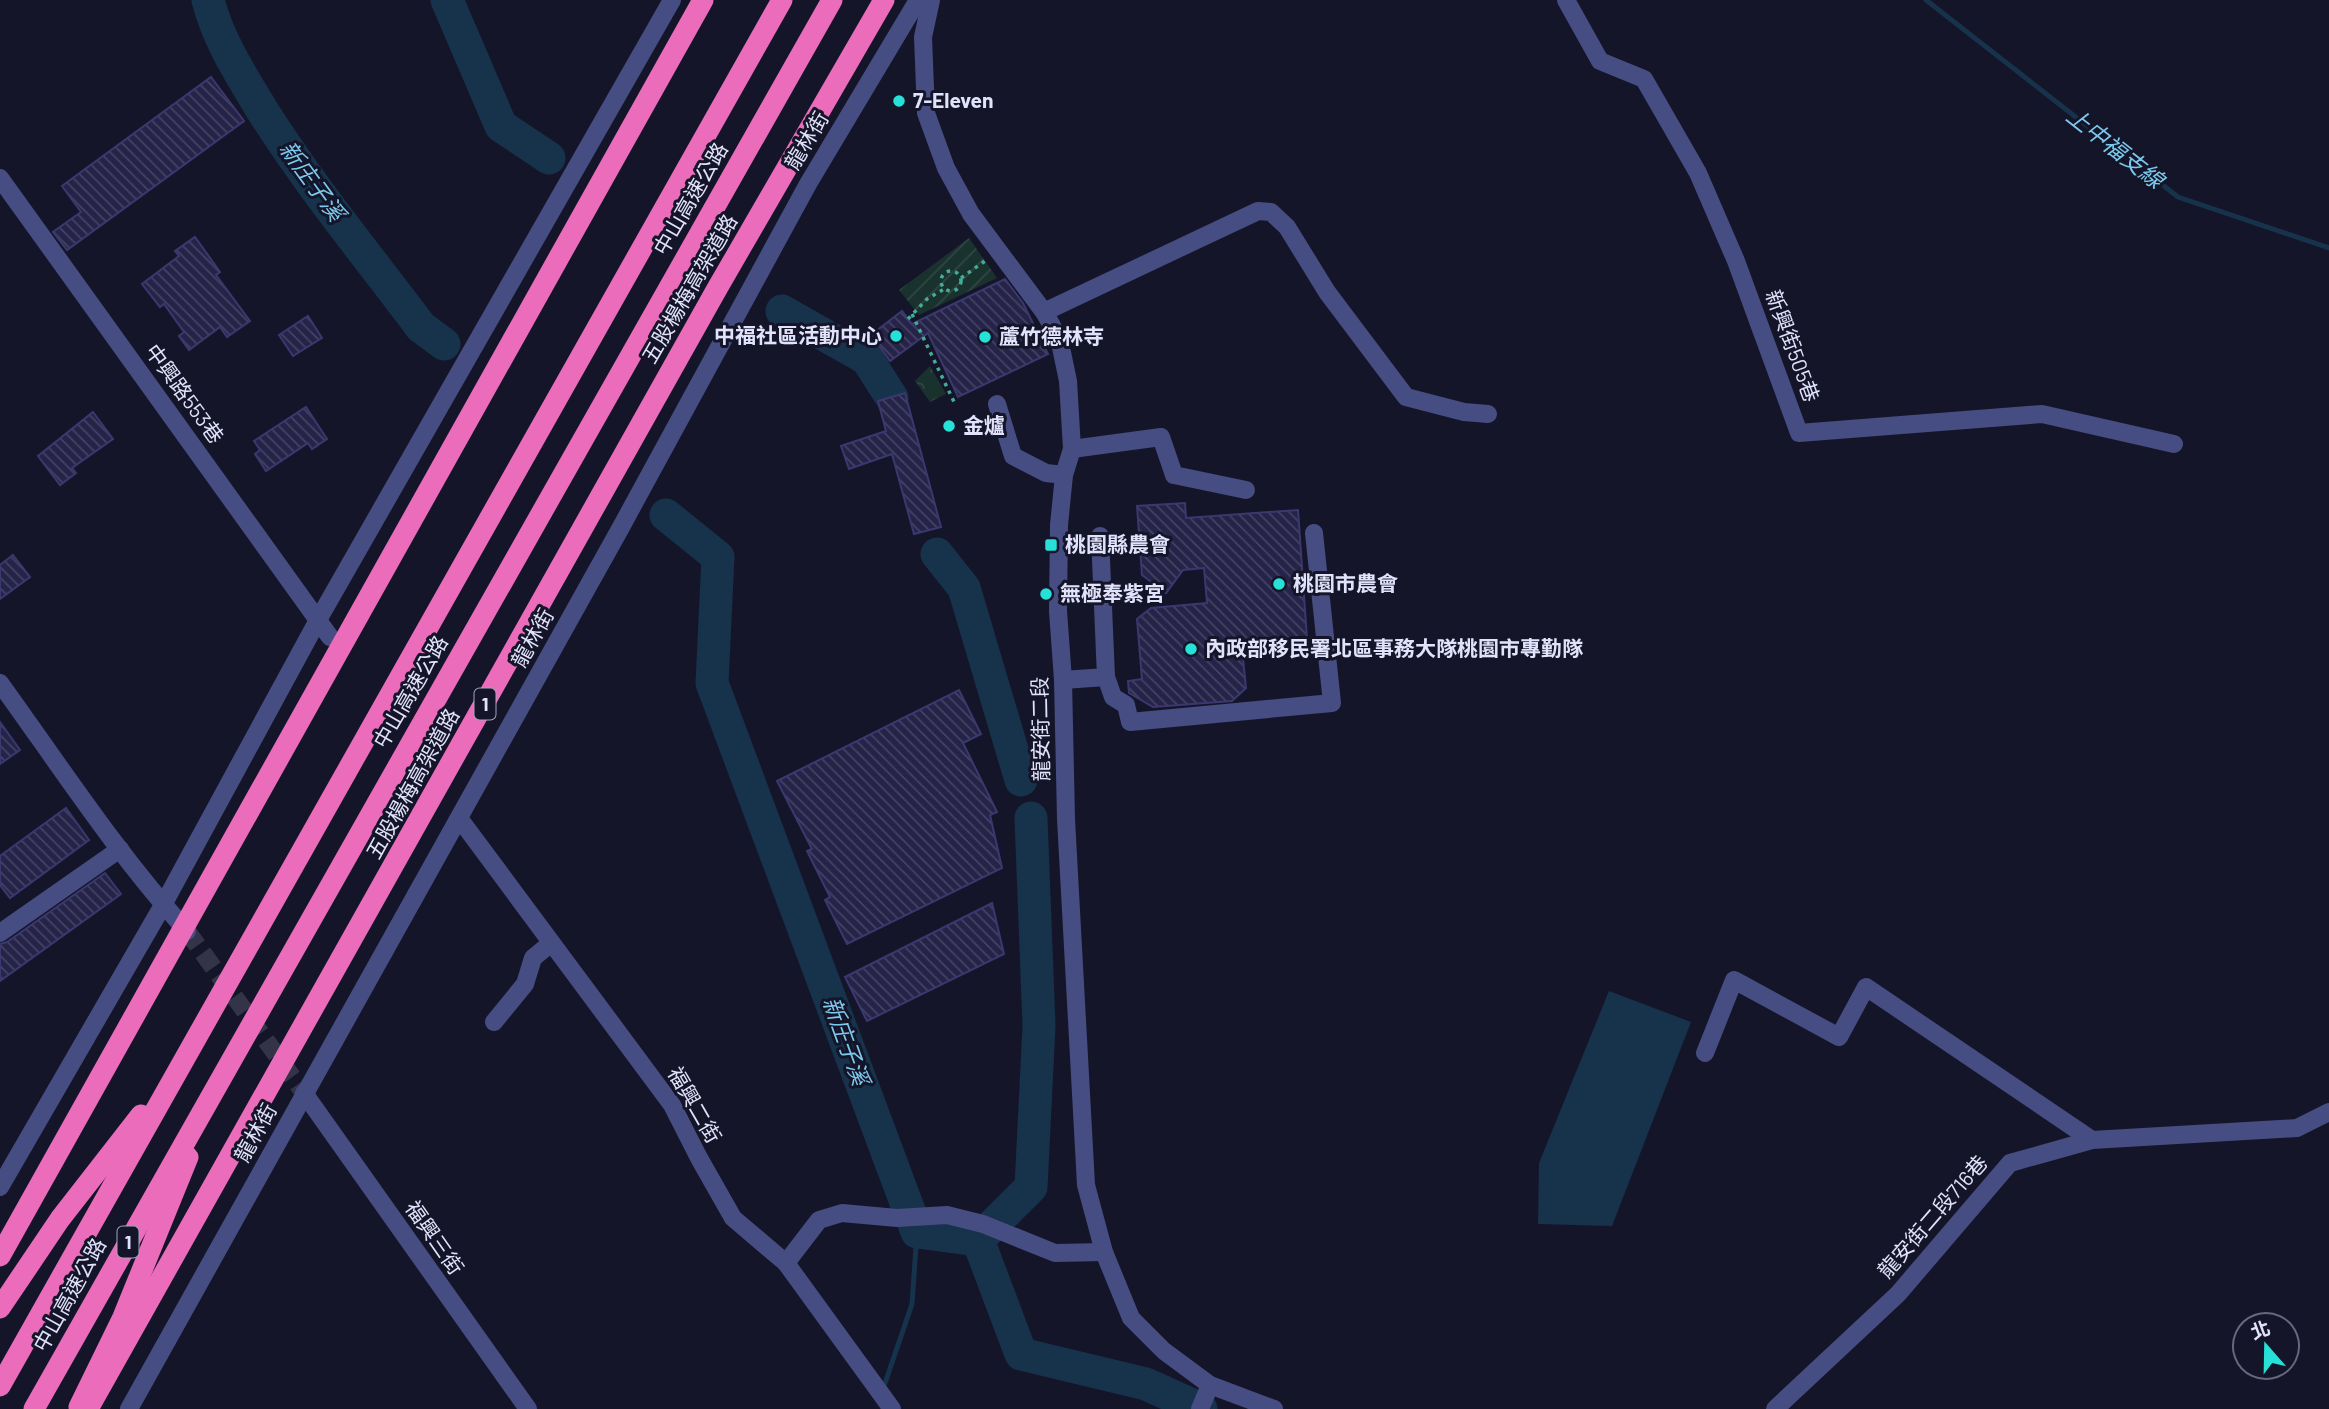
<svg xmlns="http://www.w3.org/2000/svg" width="2329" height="1409" font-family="Barlow,'Noto Sans TC',sans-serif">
<defs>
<pattern id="park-crowns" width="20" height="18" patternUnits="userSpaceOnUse" patternTransform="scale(1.75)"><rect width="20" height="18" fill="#19322e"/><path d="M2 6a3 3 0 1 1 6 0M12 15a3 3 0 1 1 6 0" fill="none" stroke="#2f4643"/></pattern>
<pattern id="garden-furrows" width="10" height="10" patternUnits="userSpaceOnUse" patternTransform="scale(1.75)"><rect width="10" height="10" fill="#19322e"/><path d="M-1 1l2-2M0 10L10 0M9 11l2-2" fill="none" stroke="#2f4643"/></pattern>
<pattern id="building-back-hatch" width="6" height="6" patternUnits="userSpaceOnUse" patternTransform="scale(1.75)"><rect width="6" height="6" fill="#252348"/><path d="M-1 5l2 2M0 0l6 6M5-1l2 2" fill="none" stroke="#444363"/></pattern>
</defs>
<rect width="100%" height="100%" fill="#151529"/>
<!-- park -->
<polygon fill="url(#park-crowns)" points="930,366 946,394 930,402 915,381"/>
<!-- garden -->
<polygon fill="url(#garden-furrows)" points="969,238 997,278 919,315 899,290"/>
<!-- water -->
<polygon fill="#17324b" points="1609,991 1691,1022 1612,1226 1538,1224 1539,1163"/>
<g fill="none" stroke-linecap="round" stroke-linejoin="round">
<!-- stream -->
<g stroke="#17324b" stroke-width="5">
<polyline points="1926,0 2178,197 2329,248"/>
<polyline points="883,1389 912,1304 917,1232"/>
</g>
<!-- river -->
<g stroke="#17324b" stroke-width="33">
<path d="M208,0c10,40 33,75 54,110 48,76 105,145 159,217l23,17"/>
<polyline points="447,0 501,126 549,158"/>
<polyline points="782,311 867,359 892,398"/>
<polyline points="666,515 718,557 712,683 917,1232 978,1240 1021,1354 1146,1384 1201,1409"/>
<polyline points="937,554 964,588 1021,780"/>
<polyline points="978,1240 1031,1187 1039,1026 1031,818"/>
</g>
</g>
<!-- building -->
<g fill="url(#building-back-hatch)" stroke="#3b3870" stroke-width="2">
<polygon points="211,77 244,121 67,250 53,232 81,212 62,186"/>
<polygon points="195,237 220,272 216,275 250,321 227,337 220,327 189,350 179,336 184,332 164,304 160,307 142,284 179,256 175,251"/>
<polygon points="1005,279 1023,303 1048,354 958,397 928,333 890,361 871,335 902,311 912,324"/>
<polygon points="308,316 322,338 293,356 279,335"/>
<polygon points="905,393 941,527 914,534 892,454 849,469 841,446 886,431 878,401"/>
<polygon points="306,407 327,439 312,449 308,443 266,471 255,454 260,450 254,441"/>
<polygon points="93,412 113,439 72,468 76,473 60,485 38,456"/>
<polygon points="1185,503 1186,518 1298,510 1308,653 1243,658 1246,688 1232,701 1153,707 1129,693 1128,681 1142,679 1137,619 1151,608 1207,603 1204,568 1183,570 1166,593 1142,575 1137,506"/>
<polygon points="13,555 30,577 0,599 0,565"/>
<polygon points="959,690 981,734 963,743 997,812 990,815 1002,868 847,944 825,900 830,897 807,851 812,849 777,781"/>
<polygon points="0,722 20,750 0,764"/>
<polygon points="66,808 89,840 10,898 0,885 0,856"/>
<polygon points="105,873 121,894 0,981 0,944 7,942"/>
<polygon points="992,903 1004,954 867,1021 845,977"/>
</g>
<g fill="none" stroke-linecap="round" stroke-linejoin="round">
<!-- minor-tunnel -->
<polyline stroke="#343448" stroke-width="18" stroke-dasharray="18 9" stroke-linecap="butt" points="187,931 304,1093"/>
<!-- path -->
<g stroke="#42ae98" stroke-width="3.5" stroke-dasharray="3.5 5" stroke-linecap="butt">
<circle cx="951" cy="281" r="10"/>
<polyline points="961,278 985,261"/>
<polyline points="912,314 955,404"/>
<polyline points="908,319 927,299 944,289"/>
</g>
<!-- minor -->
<g stroke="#464d82" stroke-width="18">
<polyline points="931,0 923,37 926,113 946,168 971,214 1044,312 1059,338 1068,381 1072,449 1064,475 1059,525 1058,611 1063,680 1066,819 1086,1185 1104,1252 1131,1318 1164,1351 1210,1385 1274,1409"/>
<polyline points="1566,0 1600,61 1644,79 1698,173 1736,261 1799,433 2042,414 2174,444"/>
<polyline points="0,178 330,637"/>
<polyline points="1044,312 1258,211 1271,212 1287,227 1327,292 1406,397 1464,412 1488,414"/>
<polyline points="997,404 1013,456 1046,473 1064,475"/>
<polyline points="1072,449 1161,437 1174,475 1246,490"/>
<polyline points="1106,677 1113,697 1126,705 1130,722 1332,703 1314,533"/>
<polyline points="1063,680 1106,677 1100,536"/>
<path d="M0,683c60,83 117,171 187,248"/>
<polyline points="459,818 672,1105 699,1158 733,1218 786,1263 892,1409"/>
<polyline points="0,933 120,849"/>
<polyline points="494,1022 525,984 533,958 550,944"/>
<polyline points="1705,1053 1734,980 1839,1037 1866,987 2092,1140"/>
<polyline points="304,1093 528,1409"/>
<polyline points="0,1187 163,905 318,620 672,0"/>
<polyline points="786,1263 819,1220 842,1213 897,1218 947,1215 983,1224 1055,1253 1104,1252"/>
<polyline points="129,1409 620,529 808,184 918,0"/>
<polyline points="1200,1409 1210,1385"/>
<polyline points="1775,1409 1898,1294 2010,1163 2092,1140 2297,1128 2329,1112"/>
</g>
<!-- highway -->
<g stroke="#eb6cbb" stroke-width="21">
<polyline points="0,1308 60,1219 141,1115"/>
<polyline points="0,1386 782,0"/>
<polyline points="79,1407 123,1317 188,1157"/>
<polyline points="34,1409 832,0"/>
</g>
<!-- highway-bridge -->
<g stroke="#eb6cbb" stroke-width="21">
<polyline points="0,1256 703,0"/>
<polyline points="88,1409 718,287 884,0"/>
</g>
</g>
<!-- markers -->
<g fill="#27e1d9" stroke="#151529" stroke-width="2.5">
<circle cx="899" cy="101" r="7"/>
<circle cx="896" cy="336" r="7"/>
<circle cx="985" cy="337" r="7"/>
<circle cx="949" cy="426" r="7"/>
<rect x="1044" y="538" width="14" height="14" rx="3.5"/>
<circle cx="1279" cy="584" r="7"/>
<circle cx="1046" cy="594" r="7"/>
<circle cx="1191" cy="649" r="7"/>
</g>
<g text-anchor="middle" stroke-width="6" stroke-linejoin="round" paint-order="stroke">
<!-- shield labels -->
<g fill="#151529" stroke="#a4a4bc" stroke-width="2">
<rect x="474.5" y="688.5" width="21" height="31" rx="5"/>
<rect x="117.5" y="1226.5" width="21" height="31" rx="5"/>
</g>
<g font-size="19" font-weight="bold" fill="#e1e2fb">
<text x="485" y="711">1</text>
<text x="128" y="1249">1</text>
</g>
<!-- poi labels -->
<g font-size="21" font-weight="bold" fill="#e1e2fb" stroke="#151529" text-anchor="start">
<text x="913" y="108">7-Eleven</text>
<text x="882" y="343" text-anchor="end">中福社區活動中心</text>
<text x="999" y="344">蘆竹德林寺</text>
<text x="963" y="433">金爐</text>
<text x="1065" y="552">桃園縣農會</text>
<text x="1293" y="591">桃園市農會</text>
<text x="1060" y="601">無極奉紫宮</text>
<text x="1205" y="656">內政部移民署北區事務大隊桃園市專勤隊</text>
</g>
<!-- street labels -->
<g font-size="21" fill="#e1e2fb" stroke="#151529">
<text transform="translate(807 141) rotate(-59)" y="7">龍林街</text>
<text transform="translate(691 199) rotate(-60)" y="7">中山高速公路</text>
<text transform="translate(690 289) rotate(-60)" y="7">五股楊梅高架道路</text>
<text transform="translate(1792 346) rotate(70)" y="7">新興街505巷</text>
<text transform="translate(184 394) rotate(54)" y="7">中興路553巷</text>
<text transform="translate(533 638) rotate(-61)" y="7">龍林街</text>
<text transform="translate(411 692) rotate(-60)" y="7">中山高速公路</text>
<text transform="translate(1041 729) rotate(-91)" y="7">龍安街二段</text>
<text transform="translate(413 784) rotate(-61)" y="7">五股楊梅高架道路</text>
<text transform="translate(694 1105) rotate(60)" y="7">福興二街</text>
<text transform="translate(256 1133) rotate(-61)" y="7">龍林街</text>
<text transform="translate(1933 1217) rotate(-49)" y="7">龍安街二段716巷</text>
<text transform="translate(434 1238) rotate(55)" y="7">福興三街</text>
<text transform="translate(70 1295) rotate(-61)" y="7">中山高速公路</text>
</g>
<!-- water labels -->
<g font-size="23" font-style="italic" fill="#7dc9ed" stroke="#151529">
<text transform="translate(2115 148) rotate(38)" y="8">上中福支線</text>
<text transform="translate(312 181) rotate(54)" y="8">新庄子溪</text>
<text transform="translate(846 1041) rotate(70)" y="8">新庄子溪</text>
</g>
</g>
<!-- north arrow -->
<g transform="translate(2266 1346) rotate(340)"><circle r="33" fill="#151529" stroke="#67677d" stroke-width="2"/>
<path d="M0-5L12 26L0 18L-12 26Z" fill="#27e1d9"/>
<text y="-10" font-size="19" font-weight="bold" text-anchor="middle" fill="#e1e2fb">北</text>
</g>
</svg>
